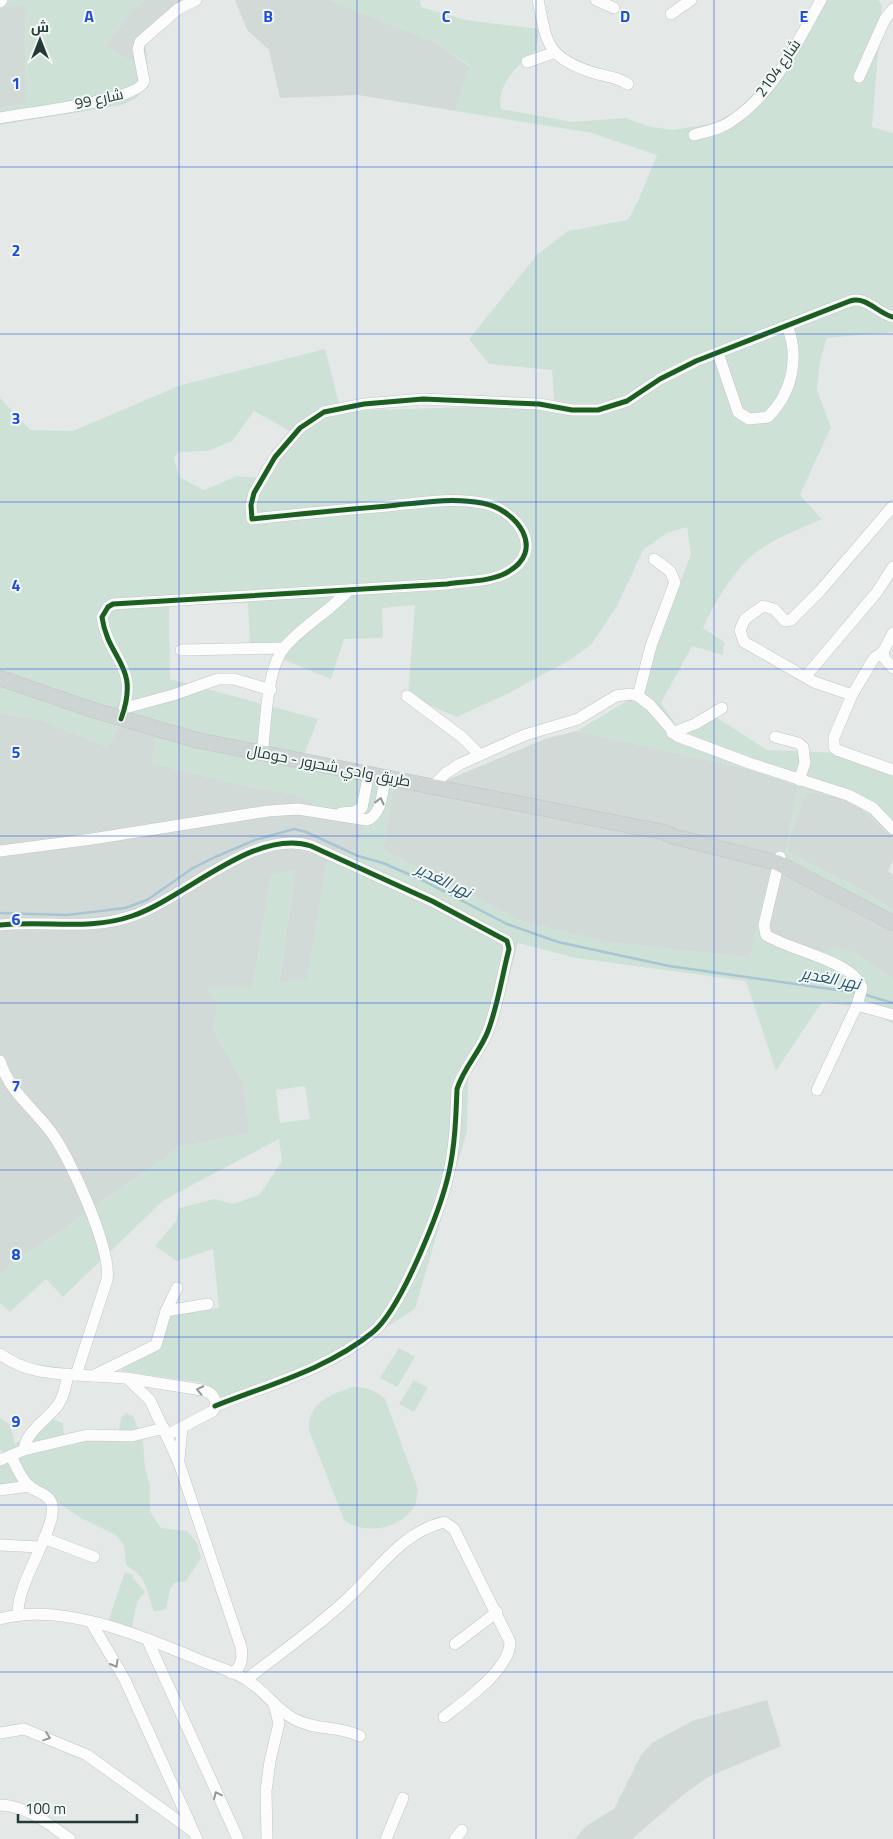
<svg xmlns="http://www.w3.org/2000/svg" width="893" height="1839" font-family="'Titillium Web',Cairo,sans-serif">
<rect width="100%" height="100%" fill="#e4e9e7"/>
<!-- built -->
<g fill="#d2dad8">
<polygon points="144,0 202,0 185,9 145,42 148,70 106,47 130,12"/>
<polygon points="235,0 330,0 434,42 469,66 456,111 358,95 280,98 269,50 247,30"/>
<polygon points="25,5 26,104 0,108 0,8"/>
<polygon points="0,713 39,719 108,747 120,724 157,735 152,763 236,784 289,793 306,798 316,807 366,816 357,849 328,856 308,979 279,983 295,871 271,875 253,987 218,1007 213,1029 244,1084 250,1133 180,1147 0,1273"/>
<polygon points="577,731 744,768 798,786 786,851 772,863 750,958 606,942 523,922 383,850 394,783 426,789 545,739"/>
<polygon points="806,792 851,799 893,838 893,860 888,871 893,875 893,910 864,891 787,852 792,829"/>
<polygon points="781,867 893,928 893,979 854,952 826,953 776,938 765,929"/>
<polygon points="767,1700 781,1746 708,1777 683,1795 632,1839 575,1839 586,1826 614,1809 641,1755 652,1743 692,1721"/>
</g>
<!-- green -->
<g fill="#cee1d7" fill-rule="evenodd">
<polygon points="0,0 144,0 130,12 106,47 148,70 138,97 122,105 0,125 0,108 26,103 25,6 0,8"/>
<path d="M330,0h90l1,7 44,13 74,9 -3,21c-17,15 -40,33 -35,59l71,13 53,-4 26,9 23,3 40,-7 55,-30 37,-78 9,-15h63l4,5 -10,122 21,6v199l-66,6 -7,23 -3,29 14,37 -31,68 22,24c-24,11 -56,22 -75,41 -19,20 -33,44 -44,68l21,14 -1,13 -31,-9 -31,57 22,32 28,-21 56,36 73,3 53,20v65l-42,-39 -45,-7 -14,37 -5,23 77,39 29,19v18l-112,-60 -16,61 11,9 49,15 7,-7 22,6 39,27v45l-26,-16 -45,-6 -46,69 -30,-90 -170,-23 -58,-15 -20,78 -30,56 -1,54 -52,178 -97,61 -23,5 -70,33 -9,-14 -12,-11 -83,-12 3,-7 33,-16 10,-36 52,-4 -6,-59 -36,12 -22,-15 21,-25 3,-13 35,-9 20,5 26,-10 22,-33 -3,-22 -115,61 -101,97 -17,-18 -36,33 -10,-9v-30l180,-126 70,-14 -6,-49 -31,-55 5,-22 -10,-19 45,-1 18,-113 24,-3 -16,111 28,-3 21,-123 29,-7 9,-32 -50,-10 -10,-9 -17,-5 -53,-9 -84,-21 5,-28 -37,-11 -12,23 -69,-28 -39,-6v-315l30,32 43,1 108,-46 144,-36 16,62 160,-5 54,4 -3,-40 -63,-6 -20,-25 68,-84 31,-24 60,-11 10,-19 19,-46 -65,-22 -136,-22 13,-46 -35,-23zM254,411l45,25 -37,42 -25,-2 -33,14 -25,-13 -5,-19 4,-6 30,-1 24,-10zM687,527l4,27 -51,139 -63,38 167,37 54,18 -12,65 -14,11 -22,96 -144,-16 -83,-20 -140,-72 11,-67 -91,-26 15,-38 -148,-40 -1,-74 79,-2 2,43 81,33 13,-40 39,-1 -1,-30 33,-3 -7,91 49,21 50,-23 63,-34 21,-15 26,-39 26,-56 24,-17zM305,1086l5,33 -30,4 -4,-33z"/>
<polygon points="399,1348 415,1357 397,1387 380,1378"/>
<polygon points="414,1380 428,1388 414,1412 399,1404"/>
<path d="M353,1387c14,0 22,3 32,12l33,90c-1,5 -1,11 -3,16 -13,24 -50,31 -71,15l-35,-90c-2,-27 22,-36 44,-43z"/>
<path d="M126,1413l7,3 10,26 2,25 5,19v26l11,16 26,3 10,12 4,15 -15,23 -12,2 -4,6 -4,20 -12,3c-8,-22 -6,-34 -28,-47l-2,-20 -8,-10 -35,-17 -27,-18 -9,-9 -45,-3v-25l4,-8 -4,-6v-31l10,7 5,19 36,-25 12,4 2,21 6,2c13,-9 32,-5 47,-9l3,-19z"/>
<polygon points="125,1572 133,1575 133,1578 145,1592 137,1602 131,1631 107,1625"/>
</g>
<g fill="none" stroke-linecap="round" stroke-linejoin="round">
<!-- stream -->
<g stroke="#a8c5d3" stroke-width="2.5">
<polyline points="0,913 67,915 125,908 147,900 193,868 215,857 255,840 294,829 306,832 358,856 383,863 424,881 507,924 558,942 669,966 858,993"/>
<polyline points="863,994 893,1003"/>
</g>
<defs>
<g id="minor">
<path d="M538,0c9,43 8,57 53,72 15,5 23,3 37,12"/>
<polyline points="596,0 614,8"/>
<polyline points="0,2 2,0"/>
<polyline points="671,14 691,0"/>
<polyline points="527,62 553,53"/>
<polyline points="859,77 885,19 893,9"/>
<path d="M0,118c23,-5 139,-17 144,-37l-6,-32 2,-7 38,-33 18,-9"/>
<path d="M694,135c13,-4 28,-6 39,-15 42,-28 64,-78 88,-120"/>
<path d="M718,353l20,59 11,7 19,-2c24,-24 32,-60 19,-91"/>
<polyline points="893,633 883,652 885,659 893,668"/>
<polyline points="181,650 284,648"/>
<polyline points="883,652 874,658 852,695 814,682 744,642 740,630 745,619 763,606 774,609 785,621 791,620 820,591 893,506"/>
<polyline points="806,676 877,592 893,567"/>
<polyline points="852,695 834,737 834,747 837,750 893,770"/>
<polyline points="407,696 462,737 480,755"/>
<polyline points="638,696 651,646 675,582 670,571 654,559"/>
<polyline points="125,708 173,695 218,679 234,679 271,690"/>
<path d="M121,719c20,-55 -13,-58 -19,-102l6,-10 5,-3 334,-20c18,-3 42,-2 59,-11 42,-22 11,-64 -24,-70 -31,-6 -64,0 -94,3 -46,4 -91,8 -136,13l-1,-14 3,-12 21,-36 25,-29 24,-16 40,-8 59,-5 116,5 33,6h26l29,-9 33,-22 36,-18 154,-60c17,-5 27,12 43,16"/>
<polyline points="672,733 695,724 722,708"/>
<polyline points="775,737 798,743 803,747 805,763 799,780"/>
<path d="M262,754c4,-29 4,-84 22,-106 18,-22 45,-36 64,-57"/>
<polyline points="433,786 446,773 460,764 525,735 578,719 616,696 630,694 638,696 650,705 677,736 749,763 848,795 873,808 893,829"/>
<polyline points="341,813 354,812 362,808 369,773"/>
<path d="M0,851l92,-12 176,-28 30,-2 69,11c15,-5 16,-30 18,-44"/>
<path d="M780,857l-16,68 2,10c22,15 88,26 96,53l-5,17 -40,85"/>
<path d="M0,925c44,-5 89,6 132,-9 52,-17 123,-89 179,-70l121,55 75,40 2,8c-7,27 -11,56 -21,82 -8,21 -24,36 -31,58 -1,27 -2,56 -8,83 -8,37 -48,137 -76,160 -45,37 -105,53 -158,74"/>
<polyline points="857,1005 893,1015"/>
<path d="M0,1061c10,32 32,45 51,71 19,25 61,118 56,148l-31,95 50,3 76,12c11,2 17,11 11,21l-46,24"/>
<polyline points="166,1311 177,1288"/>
<path d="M0,1354c23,17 47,19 75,21"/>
<polyline points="93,1376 156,1345 166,1311 208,1304"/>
<path d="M128,1379l22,21 29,63 62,184c2,11 1,21 -10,26"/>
<path d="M24,1450c2,-19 23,-30 34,-45 6,-9 8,-20 10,-31"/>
<path d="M11,1456c5,10 10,23 18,30 8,7 21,8 23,19 5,24 -36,78 -34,110"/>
<polyline points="179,1459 182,1428"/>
<polyline points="0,1460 24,1450 87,1435 132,1436 164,1428"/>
<polyline points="0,1490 29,1486"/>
<polyline points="44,1538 94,1557"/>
<polyline points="0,1545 39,1547"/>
<path d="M0,1619c61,-18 145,18 202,42 14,6 32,10 45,19 18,11 29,29 47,39 20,11 45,7 66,17"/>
<polyline points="91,1622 125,1680 197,1839"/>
<polyline points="147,1639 238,1839"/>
<polyline points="455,1644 497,1612"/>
<path d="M247,1679c33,-26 68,-50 99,-79 31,-28 54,-67 98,-78l10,7 56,113c0,28 -46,59 -66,75"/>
<polyline points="0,1733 24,1729 87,1755 191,1830"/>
<path d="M0,1805c28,1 47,18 70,34"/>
<polyline points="267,1839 266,1791 270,1761 279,1723 274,1704"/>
<polyline points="386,1839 403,1798"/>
<polyline points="455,1839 462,1830"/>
</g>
<polyline id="major" points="0,678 93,710 196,740 663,832 675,837 778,863 893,923"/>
</defs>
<!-- minor casing -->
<use href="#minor" stroke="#c1c6c4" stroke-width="12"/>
<!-- major casing -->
<use href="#major" stroke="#bdc4c3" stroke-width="16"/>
<!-- minor -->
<use href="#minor" stroke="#fbfcfb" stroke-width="11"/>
<!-- major -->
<use href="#major" stroke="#ced4d3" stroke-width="15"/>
<defs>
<g id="cycleway">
<path d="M121,719c20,-55 -13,-58 -19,-102l6,-10 5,-3 334,-20c18,-3 42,-2 59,-11 42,-22 11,-64 -24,-70 -31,-6 -64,0 -94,3 -46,4 -91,8 -136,13l-1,-14 3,-12 21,-36 25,-29 24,-16 40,-8 59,-5 116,5 33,6h26l29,-9 33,-22 36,-18 154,-60c17,-5 27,12 43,16"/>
<path d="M0,925c44,-5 89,6 132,-9 52,-17 123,-89 179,-70l121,55 75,40 2,8c-7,27 -11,56 -21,82 -8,21 -24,36 -31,58 -1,27 -2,56 -8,83 -8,37 -48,137 -76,160 -45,37 -105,53 -158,74"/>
</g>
</defs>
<!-- cycleway casing -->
<use href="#cycleway" stroke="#f2f7f6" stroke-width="8"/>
<!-- cycleway -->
<use href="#cycleway" stroke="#1b5e20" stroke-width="5"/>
</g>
<!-- one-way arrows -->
<defs><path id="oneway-chevron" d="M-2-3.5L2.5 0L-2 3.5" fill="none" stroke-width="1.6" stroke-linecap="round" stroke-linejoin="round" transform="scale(1.25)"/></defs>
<g stroke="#8f9b9a">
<use href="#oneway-chevron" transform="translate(380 801) rotate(-76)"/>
<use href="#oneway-chevron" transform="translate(200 1390) rotate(-168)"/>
<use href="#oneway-chevron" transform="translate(115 1664) rotate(60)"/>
<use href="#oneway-chevron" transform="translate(47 1737) rotate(19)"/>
<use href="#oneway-chevron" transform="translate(217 1795) rotate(-115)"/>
</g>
<!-- grid -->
<path fill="none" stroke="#1d4ed8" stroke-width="1" stroke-opacity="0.55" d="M179,0v1839M357,0v1839M536,0v1839M714,0v1839M0,167h893M0,334h893M0,502h893M0,669h893M0,836h893M0,1003h893M0,1170h893M0,1337h893M0,1505h893M0,1672h893"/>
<g text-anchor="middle" stroke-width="4" stroke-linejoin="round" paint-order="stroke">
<!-- street labels -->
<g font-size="15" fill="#233a38" stroke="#f2f7f6">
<text transform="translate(778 68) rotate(-55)" y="5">شارع 2104</text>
<text transform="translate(99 99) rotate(-12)" y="5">شارع 99</text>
<text transform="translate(329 766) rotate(11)" y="5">طريق وادي شحرور - حومال</text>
</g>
<!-- water labels -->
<g font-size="16" font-style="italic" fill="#235470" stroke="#f2f7f6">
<text transform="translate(444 880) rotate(26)" y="6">نهر الغدير</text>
<text transform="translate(831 978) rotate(11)" y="6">نهر الغدير</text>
</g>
</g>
<g font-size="16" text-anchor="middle" font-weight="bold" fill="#1d4ed8" stroke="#f2f7f6" stroke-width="4" stroke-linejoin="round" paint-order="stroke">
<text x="89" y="22">A</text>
<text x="268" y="22">B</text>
<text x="446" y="22">C</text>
<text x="625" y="22">D</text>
<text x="804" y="22">E</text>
<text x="16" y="89">1</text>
<text x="16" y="256">2</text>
<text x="16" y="424">3</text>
<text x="16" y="591">4</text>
<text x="16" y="758">5</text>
<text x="16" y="925">6</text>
<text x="16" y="1092">7</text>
<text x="16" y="1260">8</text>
<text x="16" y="1427">9</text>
</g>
<!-- north arrow -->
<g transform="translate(40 40)" stroke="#f2f7f6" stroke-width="4" paint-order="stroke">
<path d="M0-4L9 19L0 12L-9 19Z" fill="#233a38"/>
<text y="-8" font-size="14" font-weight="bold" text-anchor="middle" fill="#233a38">ش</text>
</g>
<!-- scale -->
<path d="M18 1814v8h119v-8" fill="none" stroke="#233a38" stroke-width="2.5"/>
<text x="25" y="1814" font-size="15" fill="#233a38" stroke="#f2f7f6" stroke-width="4" paint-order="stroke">100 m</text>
</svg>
